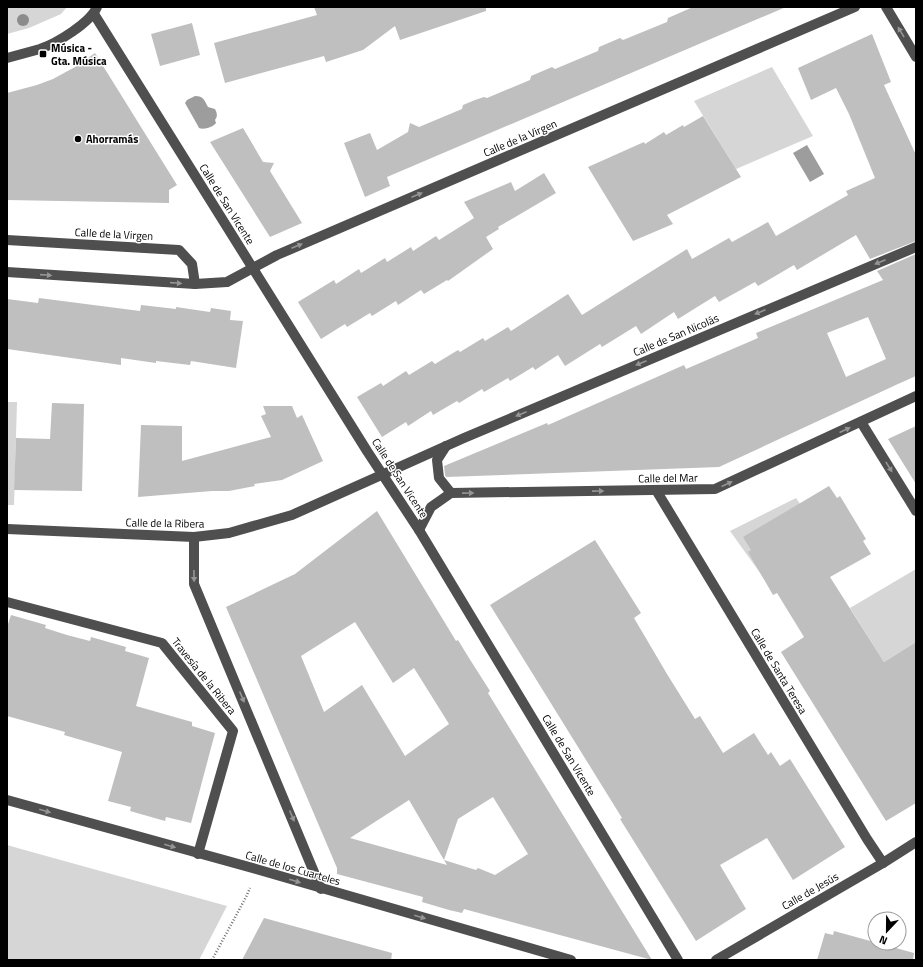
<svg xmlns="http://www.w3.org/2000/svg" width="923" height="967" font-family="'Titillium Web',sans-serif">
<rect width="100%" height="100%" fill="#fff"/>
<!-- green -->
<g fill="#d6d6d6">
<polygon points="7,7 67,7 61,14 29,28 7,34"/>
<polygon points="772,67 813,136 736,169 694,101"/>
<polygon points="7,402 17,402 14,505 7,505"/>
<polygon points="796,498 832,551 770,587 730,531"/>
<polygon points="916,569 916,642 884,662 850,608"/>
<polygon points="7,845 21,849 227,906 199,960 7,960"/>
</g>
<!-- water -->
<g fill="#9d9d9d">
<path d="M195,96c9,0 9,4 13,11l7,2c2,4 3,7 0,11l1,3c-3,4 -12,7 -17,5l-1,-2 -13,-23 2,-3z"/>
<polygon points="807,145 824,174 810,182 793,153"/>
</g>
<!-- building -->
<g fill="#bfbfbf" fill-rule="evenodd">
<polygon points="314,7 486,7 486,11 400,40 395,26 363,50 326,62 324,56 225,83 214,43 317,15"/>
<polygon points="693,7 786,7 387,177 390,186 365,197 344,143 370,133 377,150 408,132 410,123 419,127 462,109 463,105 475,100 484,97 487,98 530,80 531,76 552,67 555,69 598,51 599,47 620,38 623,40 667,22 668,18"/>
<polygon points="192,23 200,55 160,66 151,34"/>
<polygon points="872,34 891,82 884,85 916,155 916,241 870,259 856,235 797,270 794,265 758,286 755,282 719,302 715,296 678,319 674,312 641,334 636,326 602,347 600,344 565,366 558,355 535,370 533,367 510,381 508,378 484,392 482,389 459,403 457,401 433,415 431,411 408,426 406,422 382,437 357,397 381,383 383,386 406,371 409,375 432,361 435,364 458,350 460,352 483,338 485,341 508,327 511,331 568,294 582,315 687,249 692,259 729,238 732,242 768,222 776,236 848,195 846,191 875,178 849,114 836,88 811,100 798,68"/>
<polygon points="95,53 177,185 169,190 169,203 7,200 7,93 37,85 53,79 75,67"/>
<polygon points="703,116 741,177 667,215 673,224 633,241 588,167 644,142 645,144 664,132 666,135 683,125 684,127"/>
<polygon points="243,128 263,162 274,163 270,171 302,223 270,237 210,142"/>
<polygon points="544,173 556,193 498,227 499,229 486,237 493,249 448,281 447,280 424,294 421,290 398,305 396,301 372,316 370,313 347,327 345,324 321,339 298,302 334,280 336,284 359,269 361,273 385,258 387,262 411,247 413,251 436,236 439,240 474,218 464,202 511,182 515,191"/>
<path d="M916,254v122l-18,8 -179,83 -273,10 -1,-2 -1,-9 103,-43 1,2 136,-60 2,4 72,-31 -2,-5 127,-53 -6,-9zM868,317l18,42 -40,18 -19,-44z"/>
<polygon points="39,298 140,311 141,305 176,309 176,307 210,312 211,308 231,311 230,320 243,321 236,368 191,361 190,365 156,361 156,363 121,358 121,365 7,349 7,299 38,303"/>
<polygon points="52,403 84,404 82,491 14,490 16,438 50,439"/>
<polygon points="263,406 292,406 297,418 302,415 323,461 282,480 254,484 255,486 229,491 212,491 138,497 141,425 182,426 182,461 271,437 261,416 266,414"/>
<polygon points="916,426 916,484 888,439"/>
<polygon points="829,486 837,498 840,496 866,539 863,541 871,554 830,577 884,662 916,642 916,803 886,821 781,652 804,637 777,593 773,595 748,552 751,550 743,537"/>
<path d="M377,511l79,130 2,-1 11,18 21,33 -2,2 164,267 -188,-51 -2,4 -13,-3 -27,-8 1,-5 -86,-23v-6l-111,-261 69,-33zM355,622l38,61 21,-15 35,56 -44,32 -43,-71 -38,27 -23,-56zM493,797l35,57 -33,21 -17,-7 -2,2 -32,-10 14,-41zM409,800l35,60 3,5 -97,-27z"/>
<polygon points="595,540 641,613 634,618 667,674 695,719 700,716 723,753 754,733 768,755 771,752 780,766 790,759 845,847 793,880 767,838 720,865 746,909 696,941 620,819 622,818 490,605"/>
<polygon points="11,615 46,625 45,628 67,635 90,641 91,637 126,647 125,651 149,658 136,706 192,722 192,726 215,733 191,823 166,817 165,821 130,811 131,807 108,801 122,752 64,735 65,732 7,716 7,627"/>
<polygon points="264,918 392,953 391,960 242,960"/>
<polygon points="834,931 914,953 913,960 817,960 825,933 833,935"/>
</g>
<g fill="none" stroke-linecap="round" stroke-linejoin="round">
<!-- path -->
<polyline stroke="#717171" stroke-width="2.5" stroke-dasharray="1 2" stroke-linecap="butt" points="212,960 246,897 250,888"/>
<!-- minor -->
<g stroke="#4f4f4f" stroke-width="10">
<polyline points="886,7 916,57"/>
<polyline points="94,14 367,451 419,530 678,960"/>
<path d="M7,58c11,-3 22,-6 33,-9 17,-6 50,-26 57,-42"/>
<polyline points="7,240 179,250 192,264 195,284"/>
<polyline points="7,272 195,284 227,282 277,255 855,7"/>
<polyline points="861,422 916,511"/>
<polyline points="446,446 437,460 439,478 451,493"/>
<polyline points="656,490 867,839 883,863"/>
<polyline points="7,529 194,537 229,533 292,515 464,438 916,247"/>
<polyline points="419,530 431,507 451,493 715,489 916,396"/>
<polyline points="194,537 194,584 321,889"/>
<polyline points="7,602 162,643 233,731 198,854"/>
<polyline points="7,800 256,869 571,960"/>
<polyline points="716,960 883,863 916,842"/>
</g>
</g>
<!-- trees -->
<circle fill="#8c8c8c" cx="23" cy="20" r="6"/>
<!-- one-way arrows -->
<defs><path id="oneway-solid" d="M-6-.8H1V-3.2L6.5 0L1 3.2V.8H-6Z"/></defs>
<g fill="#959595">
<use href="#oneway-solid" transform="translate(901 32) rotate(-121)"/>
<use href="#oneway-solid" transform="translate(417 195) rotate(-23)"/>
<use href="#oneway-solid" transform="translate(297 246) rotate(-23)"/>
<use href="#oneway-solid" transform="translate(880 262) rotate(157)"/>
<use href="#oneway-solid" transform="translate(46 275) rotate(4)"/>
<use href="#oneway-solid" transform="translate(176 283) rotate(4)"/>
<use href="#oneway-solid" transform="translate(760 312) rotate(157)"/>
<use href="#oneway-solid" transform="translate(641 363) rotate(157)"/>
<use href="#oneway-solid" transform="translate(521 414) rotate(157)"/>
<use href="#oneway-solid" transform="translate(845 430) rotate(-25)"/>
<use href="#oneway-solid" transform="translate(889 467) rotate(58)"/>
<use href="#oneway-solid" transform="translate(727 484) rotate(-25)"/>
<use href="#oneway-solid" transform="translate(598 491) rotate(-1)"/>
<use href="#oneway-solid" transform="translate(468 493) rotate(-1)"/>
<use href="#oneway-solid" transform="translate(194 576) rotate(89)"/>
<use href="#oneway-solid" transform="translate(242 697) rotate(67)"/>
<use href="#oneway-solid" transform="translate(45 811) rotate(16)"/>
<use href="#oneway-solid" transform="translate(292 816) rotate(67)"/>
<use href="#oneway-solid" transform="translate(170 846) rotate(16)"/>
<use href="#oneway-solid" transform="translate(295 881) rotate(17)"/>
<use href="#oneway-solid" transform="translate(420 917) rotate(16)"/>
</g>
<!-- markers -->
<g fill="#000" stroke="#fff" stroke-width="1.5">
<rect x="39" y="50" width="8" height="8" rx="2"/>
<circle cx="78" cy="139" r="4"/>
</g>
<g text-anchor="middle" stroke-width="3" stroke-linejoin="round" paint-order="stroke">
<!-- poi labels -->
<g font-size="11" font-weight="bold" fill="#000" stroke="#fff" text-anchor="start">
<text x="51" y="52">Música -<tspan x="51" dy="13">Gta. Música</tspan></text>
<text x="86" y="143">Ahorramás</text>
</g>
<!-- street labels -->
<g font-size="11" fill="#000" stroke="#fff">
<text transform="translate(520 138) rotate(-23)" y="4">Calle de la Virgen</text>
<text transform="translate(227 204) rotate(58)" y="4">Calle de San Vicente</text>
<text transform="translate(114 234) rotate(3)" y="4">Calle de la Virgen</text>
<text transform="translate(676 335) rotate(-23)" y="4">Calle de San Nicolás</text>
<text transform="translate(400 478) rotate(57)" y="4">Calle de San Vicente</text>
<text transform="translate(668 478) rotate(-1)" y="4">Calle del Mar</text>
<text transform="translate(165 523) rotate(1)" y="4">Calle de la Ribera</text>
<text transform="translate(779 671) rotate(59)" y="4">Calle de Santa Teresa</text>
<text transform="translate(204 676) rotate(51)" y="4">Travesía de la Ribera</text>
<text transform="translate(569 755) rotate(59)" y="4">Calle de San Vicente</text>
<text transform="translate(293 868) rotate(16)" y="4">Calle de los Cuarteles</text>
<text transform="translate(810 891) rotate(-30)" y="4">Calle de Jesús</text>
</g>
</g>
<!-- border -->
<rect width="923" height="967" fill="none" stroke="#000000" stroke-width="16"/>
<!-- north arrow -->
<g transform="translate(887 931) rotate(202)"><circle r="19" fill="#ffffff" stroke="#999999"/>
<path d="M0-3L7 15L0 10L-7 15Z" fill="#000000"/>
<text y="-6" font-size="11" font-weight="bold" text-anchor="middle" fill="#000000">N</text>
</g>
</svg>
